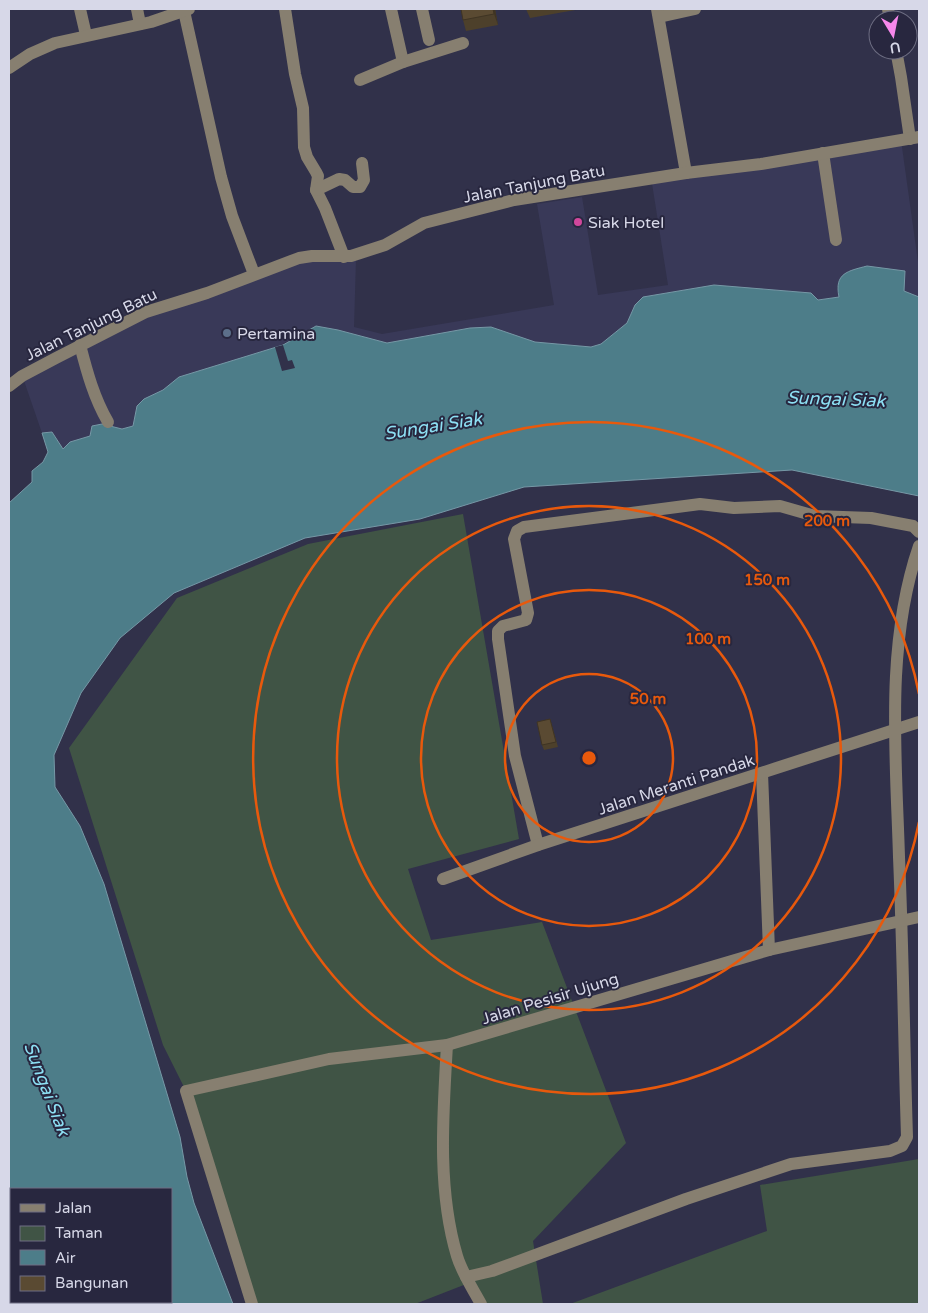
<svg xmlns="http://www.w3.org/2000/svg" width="928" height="1313" font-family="'Varela Round',sans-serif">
<rect width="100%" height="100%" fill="#31314a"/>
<!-- built -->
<polygon fill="#393958" points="901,140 919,269 919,297 904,291 837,287 839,297 818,300 786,291 713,285 643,297 635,305 627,323 601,344 591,347 535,342 490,327 470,328 387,343 338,330 316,326 279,346 179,377 134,426 63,449 52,432 42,433 22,375 129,320 301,262 356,259 354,327 382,334 554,305 537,204 582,197 598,295 668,285 651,177"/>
<!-- green -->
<g fill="#405445">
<polygon points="463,514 519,839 408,869 431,940 542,922 626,1143 533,1241 543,1304 487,1304 474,1281 415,1304 253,1304 186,1091 163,1045 69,748 177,598 308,544"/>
<polygon points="919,1159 919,1304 570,1304 767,1231 760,1185"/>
</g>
<!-- water -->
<path fill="#4d7d89" stroke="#7698a6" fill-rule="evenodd" d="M867,266l38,5 -1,20 15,6v199l-127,-26 -268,17 -104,32 -115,19 -131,55 -54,45 -39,55 -27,62 1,32 25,39 24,58 76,253 7,40 7,26 39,101h-224v-801l23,-21v-11l11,-9 5,-10 -6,-19 10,-1 11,17 7,-7 20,-6 2,-10 10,-2 20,5 11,-3 4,-20 7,-7 19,-9 16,-13 104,-32 33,-19 22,4 49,13 83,-15 21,-1 44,15 56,5 10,-3 26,-21 8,-18 8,-8 71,-12 97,8 7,7 21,-3c-5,-24 9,-26 28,-31zM11,1189h160v113h-160z"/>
<!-- pier -->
<polygon fill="#31314a" points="283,345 288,361 292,360 295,368 282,371 275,347"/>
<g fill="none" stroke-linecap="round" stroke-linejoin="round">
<!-- minor -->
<g stroke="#877f70" stroke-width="12">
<polyline points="80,9 86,35"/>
<polyline points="137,9 140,24"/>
<polyline points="285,9 295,74 303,108 304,147 307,157 316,172 318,176 316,190 325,208 344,257"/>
<polyline points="391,9 403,62"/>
<polyline points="422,9 429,40"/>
<polyline points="657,9 686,173"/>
<polyline points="888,9 890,20"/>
<polyline points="184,11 221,177 232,216 254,274"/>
<polyline points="659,17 695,9"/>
<polyline points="896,50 901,77 910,139"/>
<polyline points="9,68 30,54 55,43 151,22 189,9"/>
<polyline points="360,80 403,62 463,43"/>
<polyline points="823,153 836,240"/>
<polyline points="316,190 339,179 345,180 353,187 360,187 364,180 362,163"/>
<path d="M80,345c7,27 14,53 28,77"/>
<polyline points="9,386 22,376 56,358 146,312 207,293 299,258 312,256 351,256 385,245 424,223 514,200 686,173 761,164 919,137"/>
<polyline points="762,773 769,950"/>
<polyline points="538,845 515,756 498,639 498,631 503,626 526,620 528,613 514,539 517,531 524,527 700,504 734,508 780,506 815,516 871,518 913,526 919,532"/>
<polyline points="443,879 538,845 919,722"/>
<path d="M447,1045c-4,69 -10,144 10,211 5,17 16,33 24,48"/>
<path d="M466,1277l26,-6 194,-72 105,-35 99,-13 12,-5 5,-9c-3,-94 -4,-187 -8,-280 -3,-103 -14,-212 20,-311"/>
<polyline points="252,1304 186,1091 329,1059 447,1045 769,950 919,917"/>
</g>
</g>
<!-- wall -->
<g fill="#4d402b">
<polygon points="495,9 498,25 466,31 463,20"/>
<polygon points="526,9 581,9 530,18"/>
<polygon points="550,719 558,747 544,750 542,745"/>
</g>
<!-- shaded-wall -->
<polygon fill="#3f3423" points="493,9 495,9 498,25 494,14"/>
<!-- building -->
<g fill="#5a4a32" stroke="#3f3423">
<polygon points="461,9 493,9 494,14 463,20"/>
<polygon points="550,719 556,742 542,745 537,722"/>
</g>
<!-- distance rings -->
<g fill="none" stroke="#e8590c" stroke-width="2.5">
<circle cx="589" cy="758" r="84"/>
<circle cx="589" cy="758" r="168"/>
<circle cx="589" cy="758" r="252"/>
<path d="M919 822A336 336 0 1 1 919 694"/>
</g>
<!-- markers -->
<circle fill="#d1479c" stroke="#28273f" stroke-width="2" cx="578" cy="222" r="5"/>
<circle fill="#5c6f8a" stroke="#28273f" stroke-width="2" cx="227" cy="333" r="5"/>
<g text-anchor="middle" stroke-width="4" stroke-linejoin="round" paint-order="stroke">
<!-- street labels -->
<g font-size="16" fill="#d7d8e8" stroke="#28273f">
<text transform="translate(534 183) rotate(-11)" y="6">Jalan Tanjung Batu</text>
<text transform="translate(91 324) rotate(-26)" y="6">Jalan Tanjung Batu</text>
<text transform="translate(676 784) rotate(-18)" y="6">Jalan Meranti Pandak</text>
<text transform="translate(550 998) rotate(-17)" y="6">Jalan Pesisir Ujung</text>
</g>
<!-- poi labels -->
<g font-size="16" fill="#d7d8e8" stroke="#28273f" text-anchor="start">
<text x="588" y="228">Siak Hotel</text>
<text x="237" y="339">Pertamina</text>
</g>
<!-- water labels -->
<g font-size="18" font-style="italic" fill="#8de0f4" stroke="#28273f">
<text transform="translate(836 399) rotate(2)" y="6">Sungai Siak</text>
<text transform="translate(433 426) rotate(-9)" y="6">Sungai Siak</text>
<text transform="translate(47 1089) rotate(69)" y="6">Sungai Siak</text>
</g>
</g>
<circle cx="589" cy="758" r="8" fill="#e8590c" stroke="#28273f" stroke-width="2.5"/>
<g font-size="15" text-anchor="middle" font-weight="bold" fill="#e8590c" stroke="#28273f" stroke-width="4" stroke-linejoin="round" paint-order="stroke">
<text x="827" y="526">200 m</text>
<text x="767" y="585">150 m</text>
<text x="708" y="644">100 m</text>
<text x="648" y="704">50 m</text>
</g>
<!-- border -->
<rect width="928" height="1313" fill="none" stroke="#d7d8e8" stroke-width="20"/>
<!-- legend -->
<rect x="10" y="1188" width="162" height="115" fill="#28273f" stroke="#6e6e83"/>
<rect x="20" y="1204" width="25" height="8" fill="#877f70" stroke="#6e6e83"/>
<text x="55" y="1213" font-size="15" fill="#d7d8e8">Jalan</text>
<rect x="20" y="1226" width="25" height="15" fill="#405445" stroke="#6e6e83"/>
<text x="55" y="1238" font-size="15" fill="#d7d8e8">Taman</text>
<rect x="20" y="1250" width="25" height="15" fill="#4d7d89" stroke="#6e6e83"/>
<text x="55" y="1263" font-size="15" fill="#d7d8e8">Air</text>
<rect x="20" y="1276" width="25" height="15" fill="#5a4a32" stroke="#6e6e83"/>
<text x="55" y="1288" font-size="15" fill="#d7d8e8">Bangunan</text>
<!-- north arrow -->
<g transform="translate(893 35) rotate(170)"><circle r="24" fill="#28273f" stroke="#6e6e83"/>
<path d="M0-4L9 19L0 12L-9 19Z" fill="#f788eb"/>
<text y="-8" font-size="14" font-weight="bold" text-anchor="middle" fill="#d7d8e8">U</text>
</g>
</svg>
